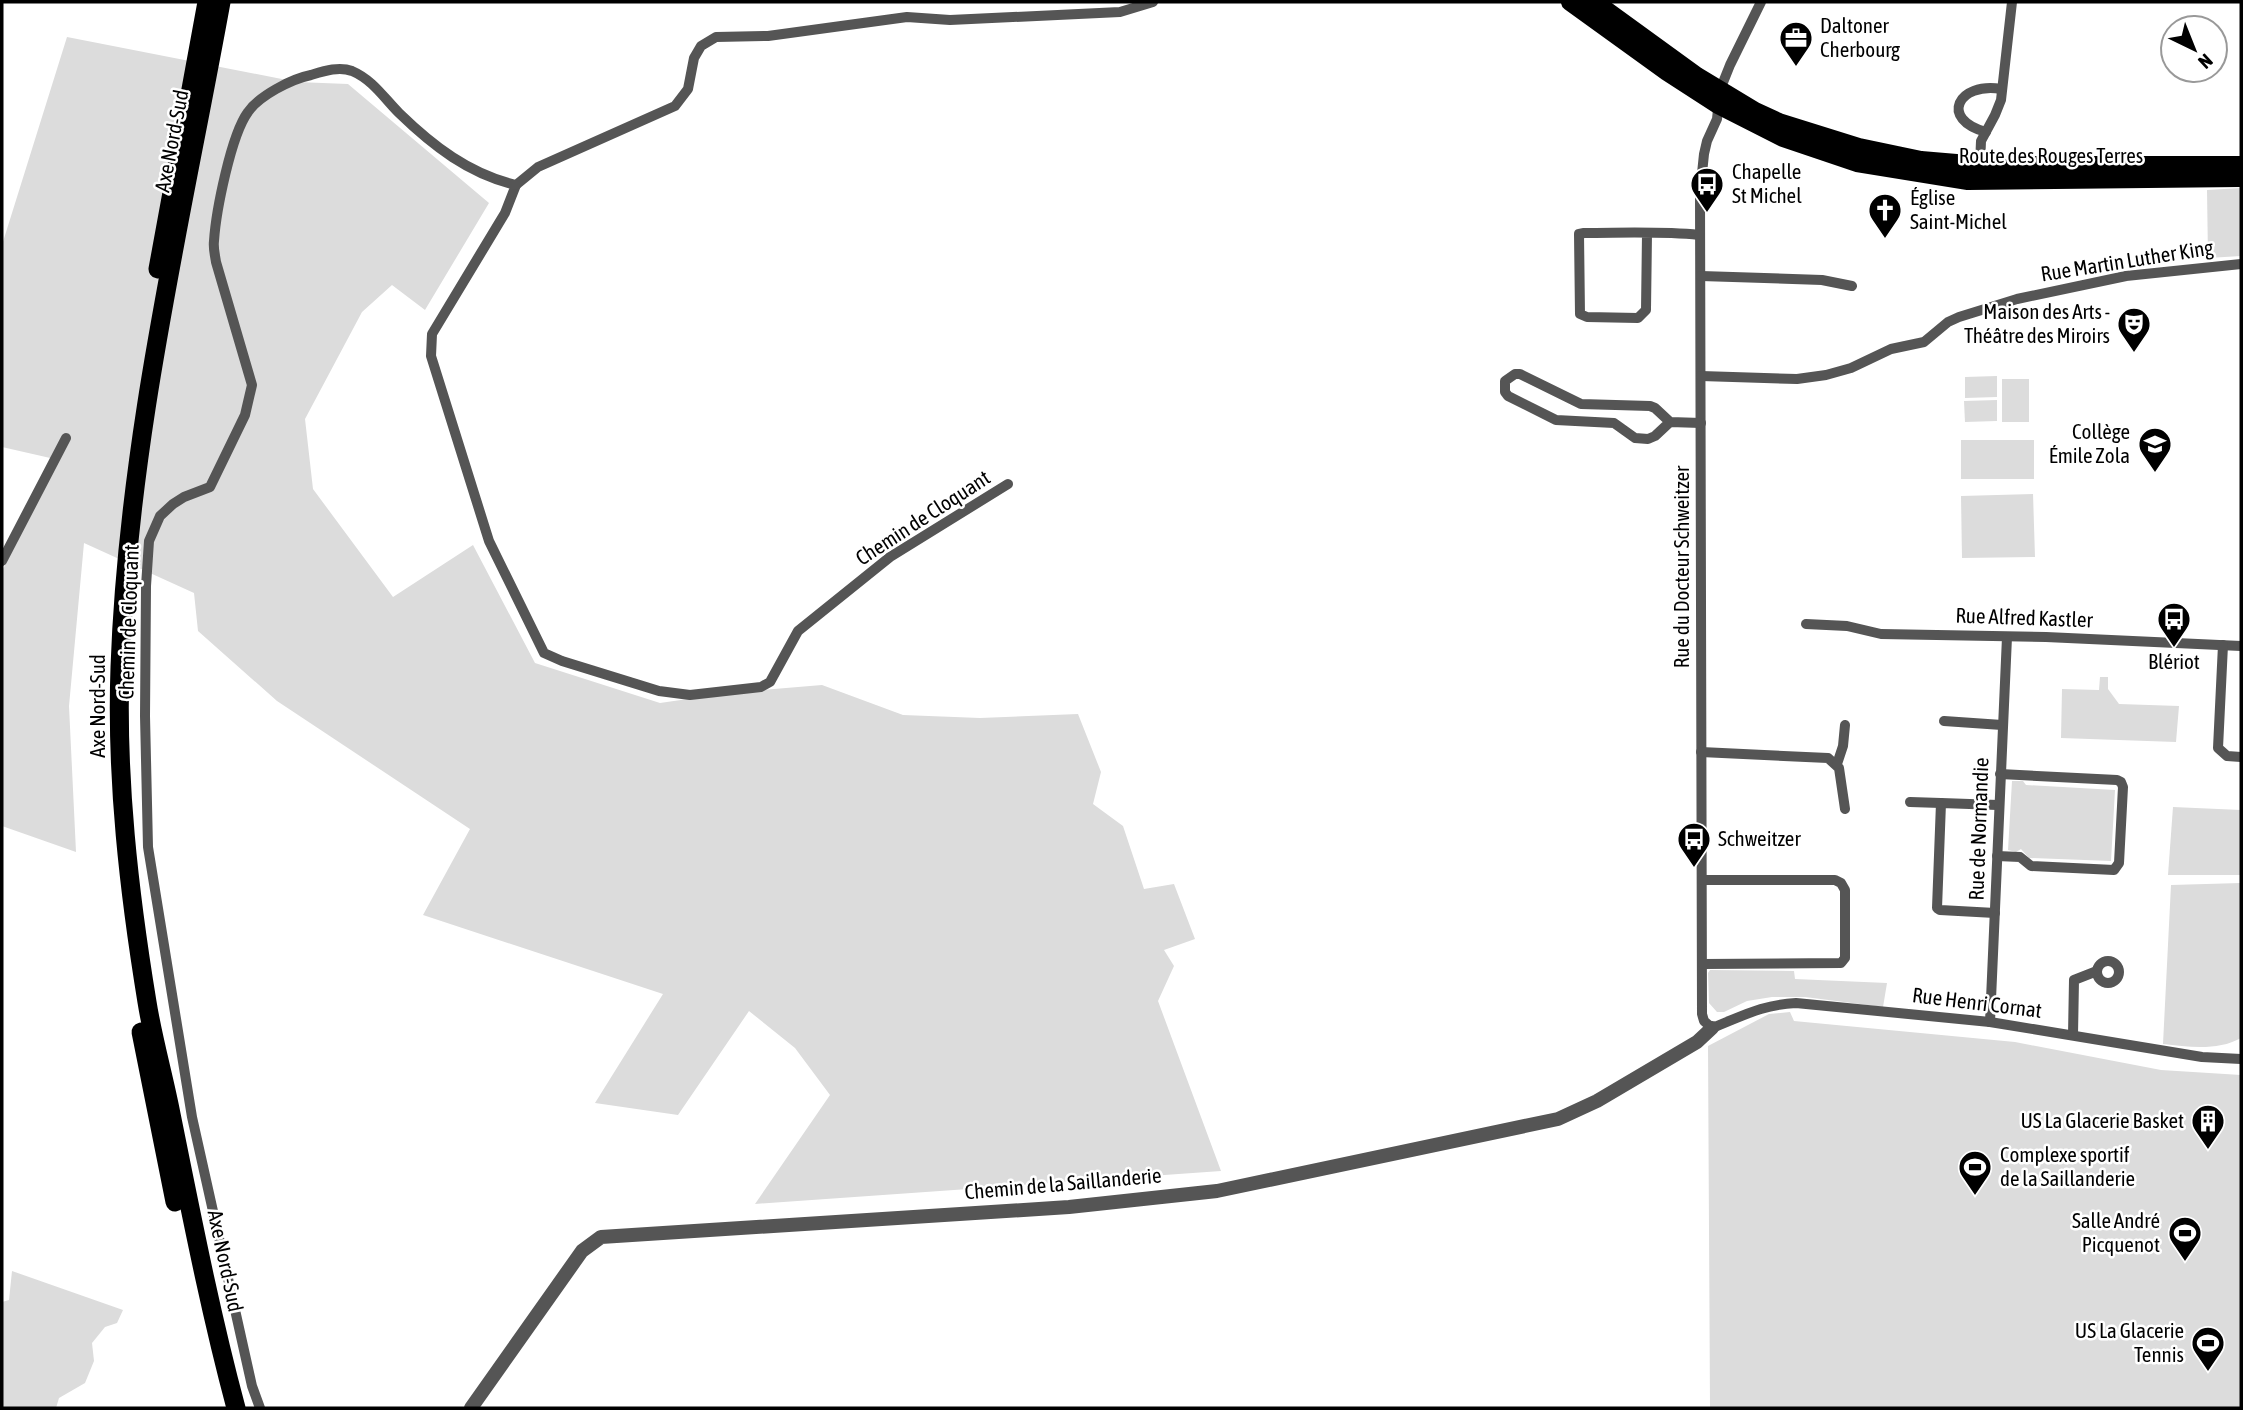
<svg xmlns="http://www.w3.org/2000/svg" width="2243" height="1410" font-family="'Asap Condensed',sans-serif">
<rect width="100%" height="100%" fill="#fff"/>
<!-- green -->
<g fill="#dcdcdc">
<polygon points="67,37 297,82 348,84 489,203 425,310 392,285 362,312 305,419 313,489 393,597 473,545 535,663 660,703 736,692 822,685 903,715 980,718 1078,714 1101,772 1093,804 1123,826 1144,889 1174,884 1195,939 1164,950 1174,966 1158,1001 1221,1171 755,1204 830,1095 795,1048 749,1011 678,1115 595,1103 663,994 423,915 470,829 277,701 198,631 194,593 84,543 69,706 76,852 2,826 2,571 59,460 2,447 2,245"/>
<polygon points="2241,188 2241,256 2208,258 2207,190"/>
<polygon points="1997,376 1997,397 1965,398 1965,377"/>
<rect x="2002" y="379" width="27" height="43"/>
<polygon points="1997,400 1997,421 1965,422 1964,401"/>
<rect x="1961" y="440" width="73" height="39"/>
<polygon points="2033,494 2035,557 1962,558 1961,496"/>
<polygon points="2100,677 2108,677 2108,689 2119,704 2179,706 2176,742 2061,738 2062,689 2099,690"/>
<polygon points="2012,781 2023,781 2026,785 2115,790 2111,861 2029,858 2021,849 2016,852 2008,850"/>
<polygon points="2173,807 2241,810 2241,875 2168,875"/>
<path d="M2241,883v155c-23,13 -52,9 -78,6l8,-159z"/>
<polygon points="1710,970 1794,971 1795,979 1887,983 1883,1007 1805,997 1772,997 1747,1001 1724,1012 1717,1012 1709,1003 1708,973"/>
<polygon points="1790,1012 1794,1021 2015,1042 2161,1070 2241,1075 2241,1408 1710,1408 1708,1046 1769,1014"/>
<polygon points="12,1271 123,1310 117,1323 105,1327 92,1343 94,1361 85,1383 59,1398 56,1408 2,1408 2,1302 9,1300"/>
</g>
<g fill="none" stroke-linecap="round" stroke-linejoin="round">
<!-- minor -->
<g stroke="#555" stroke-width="10">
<path d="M1761,2l-31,63 -10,25 -3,29 -10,22 -3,13 -4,39 2,821 2,7 8,7c31,-12 49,-23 84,-25l194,19 212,35 39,2"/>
<path d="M1986,132c-47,-13 -28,-50 15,-43"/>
<polyline points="1980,165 1981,141 1995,115 2001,100 2012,2"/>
<polyline points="516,185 505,213 432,334 431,356 489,541 544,653 562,661 659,691 690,695 761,687 770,682 798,631 890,557 1008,484"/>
<path d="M1647,234l-1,76 -8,8 -51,-1 -7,-3 -1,-80 5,-1c38,0 77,-2 115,2"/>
<polyline points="1701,276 1822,280 1852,286"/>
<polyline points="1701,376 1797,379 1826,375 1851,368 1891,349 1924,342 1948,322 1959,317 2017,299 2126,276 2241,264"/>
<polyline points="1670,422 1655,436 1648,439 1635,438 1614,423 1556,420 1508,396 1505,392 1505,381 1515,374 1520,374 1581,404 1650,406 1655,408 1670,422 1701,423"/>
<polyline points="2,561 66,438"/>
<polyline points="1806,624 1847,626 1881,634 2046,637 2241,646"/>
<polyline points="2223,645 2218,748 2227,756 2241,757"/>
<polyline points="1944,721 2002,725"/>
<polyline points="1701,752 1828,758 1839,768 1845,809"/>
<polyline points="1837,764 1843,746 1845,725"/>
<polyline points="1910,802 1941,803"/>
<polyline points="1997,856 2020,857 2031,866 2114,870 2119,863 2123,787 2121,782 2117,780 2000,774"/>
<polyline points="1702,880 1835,880 1841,883 1845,890 1845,958 1841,963 1703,964"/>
<polyline points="1995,913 1940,910 1937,908 1941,803 1998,805"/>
<circle cx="2108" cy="972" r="11"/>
<polyline points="1990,1022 2007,637"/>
<polyline points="2073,1035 2074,980 2097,971"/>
<path d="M260,1408l-8,-22 -60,-269 -44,-270 -3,-131 1,-130 3,-45 11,-25 13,-12 11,-7 26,-10 35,-72 7,-30 -36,-123c-1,-7 -3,-14 -2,-21 2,-30 17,-106 34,-129 11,-16 43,-33 63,-37 13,-4 28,-9 41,-4 21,9 32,27 47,42 34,33 70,61 117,72l22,-18 137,-61 13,-17 6,-31 7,-12 15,-9 52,-1 139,-19 43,3 170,-8 33,-10"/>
</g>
<!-- tertiary -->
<polyline stroke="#555" stroke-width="14" points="471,1408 582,1251 601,1237 1069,1207 1217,1191 1558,1119 1597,1101 1697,1042 1712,1028"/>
<!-- primary -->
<g stroke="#000" stroke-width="18">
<polyline points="1570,2 1667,72 1718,105 1783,138 1857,163 1968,181 2241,178"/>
<polyline points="1595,2 1697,76 1755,111 1779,122 1859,147 1921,160 1980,165 2241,165"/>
</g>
<!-- trunk -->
<g stroke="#000" stroke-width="19">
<path d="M221,2c-40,220 -93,440 -101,665 -4,112 9,225 27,335 6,38 17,75 24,112 20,99 39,197 65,294"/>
<polyline points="158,269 207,2"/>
<polyline points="141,1032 175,1202"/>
</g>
</g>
<!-- icons -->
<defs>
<symbol id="office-pin" viewBox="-11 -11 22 30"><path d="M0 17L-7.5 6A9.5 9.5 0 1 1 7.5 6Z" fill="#000" stroke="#fff"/><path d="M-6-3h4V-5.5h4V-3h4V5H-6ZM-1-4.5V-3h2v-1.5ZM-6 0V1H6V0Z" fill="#fff"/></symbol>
<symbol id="bus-pin" viewBox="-11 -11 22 30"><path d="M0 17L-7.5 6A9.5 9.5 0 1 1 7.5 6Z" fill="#000" stroke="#fff"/><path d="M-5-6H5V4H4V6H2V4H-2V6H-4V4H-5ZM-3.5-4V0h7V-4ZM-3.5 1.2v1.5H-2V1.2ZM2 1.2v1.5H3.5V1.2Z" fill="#fff"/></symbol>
<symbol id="church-pin" viewBox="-11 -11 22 30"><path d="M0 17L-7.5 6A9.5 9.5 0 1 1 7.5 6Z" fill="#000" stroke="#fff"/><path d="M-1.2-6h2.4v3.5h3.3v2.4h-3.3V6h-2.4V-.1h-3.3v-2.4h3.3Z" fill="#fff"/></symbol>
<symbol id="theatre-pin" viewBox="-11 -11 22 30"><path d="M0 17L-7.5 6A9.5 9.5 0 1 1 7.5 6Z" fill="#000" stroke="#fff"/><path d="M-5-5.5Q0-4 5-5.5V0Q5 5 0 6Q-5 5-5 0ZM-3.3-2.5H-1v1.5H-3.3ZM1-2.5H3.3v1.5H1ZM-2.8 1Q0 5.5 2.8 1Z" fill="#fff"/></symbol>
<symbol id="school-pin" viewBox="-11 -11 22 30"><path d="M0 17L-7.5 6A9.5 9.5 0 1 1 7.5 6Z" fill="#000" stroke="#fff"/><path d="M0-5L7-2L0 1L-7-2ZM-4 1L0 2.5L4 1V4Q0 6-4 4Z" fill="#fff"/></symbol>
<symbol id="building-pin" viewBox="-11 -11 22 30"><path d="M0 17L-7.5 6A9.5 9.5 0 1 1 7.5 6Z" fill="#000" stroke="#fff"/><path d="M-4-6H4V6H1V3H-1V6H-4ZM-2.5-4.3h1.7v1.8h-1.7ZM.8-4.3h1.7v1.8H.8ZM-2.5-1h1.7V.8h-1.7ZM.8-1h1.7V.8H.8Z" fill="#fff"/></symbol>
<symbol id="stadium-pin" viewBox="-11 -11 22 30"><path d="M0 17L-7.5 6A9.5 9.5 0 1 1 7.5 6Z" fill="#000" stroke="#fff"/><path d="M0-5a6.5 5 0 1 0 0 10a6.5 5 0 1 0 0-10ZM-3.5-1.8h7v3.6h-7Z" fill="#fff"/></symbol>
</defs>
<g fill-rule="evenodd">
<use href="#office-pin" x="1777" y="19" width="38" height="52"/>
<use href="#bus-pin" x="1688" y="165" width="38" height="52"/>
<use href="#church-pin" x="1866" y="191" width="38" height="52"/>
<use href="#theatre-pin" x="2115" y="305" width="38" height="52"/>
<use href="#school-pin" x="2136" y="425" width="38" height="52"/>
<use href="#bus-pin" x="2155" y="600" width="38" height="52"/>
<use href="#bus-pin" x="1675" y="820" width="38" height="52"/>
<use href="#building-pin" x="2189" y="1102" width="38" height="52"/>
<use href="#stadium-pin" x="1956" y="1148" width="38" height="52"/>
<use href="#stadium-pin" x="2166" y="1214" width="38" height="52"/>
<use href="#stadium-pin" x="2189" y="1324" width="38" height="52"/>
</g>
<g text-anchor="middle" stroke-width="5" stroke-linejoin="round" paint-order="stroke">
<!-- poi labels -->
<g font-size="21" fill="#000" stroke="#fff" text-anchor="start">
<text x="1820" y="33">Daltoner<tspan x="1820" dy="24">Cherbourg</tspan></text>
<text x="1732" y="179">Chapelle<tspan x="1732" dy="24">St Michel</tspan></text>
<text x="1910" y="205">Église<tspan x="1910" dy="24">Saint-Michel</tspan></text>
<text x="2110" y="319" text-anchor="end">Maison des Arts -<tspan x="2110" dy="24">Théâtre des Miroirs</tspan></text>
<text x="2130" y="439" text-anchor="end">Collège<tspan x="2130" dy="24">Émile Zola</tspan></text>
<text x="2174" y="669" text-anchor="middle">Blériot</text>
<text x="1718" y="846">Schweitzer</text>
<text x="2184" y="1128" text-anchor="end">US La Glacerie Basket</text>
<text x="2000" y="1162">Complexe sportif<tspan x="2000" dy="24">de la Saillanderie</tspan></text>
<text x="2160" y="1228" text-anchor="end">Salle André<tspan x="2160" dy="24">Picquenot</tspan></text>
<text x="2184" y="1338" text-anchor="end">US La Glacerie<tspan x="2184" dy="24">Tennis</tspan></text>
</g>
<!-- street labels -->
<g font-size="21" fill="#000" stroke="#fff">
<text transform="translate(172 141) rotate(-79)" y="7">Axe Nord-Sud</text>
<text x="2051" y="163">Route des Rouges Terres</text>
<text transform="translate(2127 261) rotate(-9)" y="7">Rue Martin Luther King</text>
<text transform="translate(923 518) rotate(-33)" y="7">Chemin de Cloquant</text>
<text transform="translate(1682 567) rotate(-90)" y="7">Rue du Docteur Schweitzer</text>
<text transform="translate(2024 618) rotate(2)" y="7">Rue Alfred Kastler</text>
<text transform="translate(129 622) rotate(-88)" y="7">Chemin de Cloquant</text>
<text transform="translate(98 706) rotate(-90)" y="7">Axe Nord-Sud</text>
<text transform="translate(1979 829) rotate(-88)" y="7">Rue de Normandie</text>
<text transform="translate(1977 1003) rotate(7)" y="7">Rue Henri Cornat</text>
<text transform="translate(1063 1184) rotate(-5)" y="7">Chemin de la Saillanderie</text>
<text transform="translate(225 1261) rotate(78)" y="7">Axe Nord-Sud</text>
</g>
</g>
<!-- border -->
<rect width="2243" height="1410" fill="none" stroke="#000000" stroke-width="7"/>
<!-- north arrow -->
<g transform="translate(2194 49) rotate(137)"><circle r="33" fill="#ffffff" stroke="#999999" stroke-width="2"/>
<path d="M0-5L12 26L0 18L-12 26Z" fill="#000000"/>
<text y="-10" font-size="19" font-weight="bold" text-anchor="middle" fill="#000000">N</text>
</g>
</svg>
